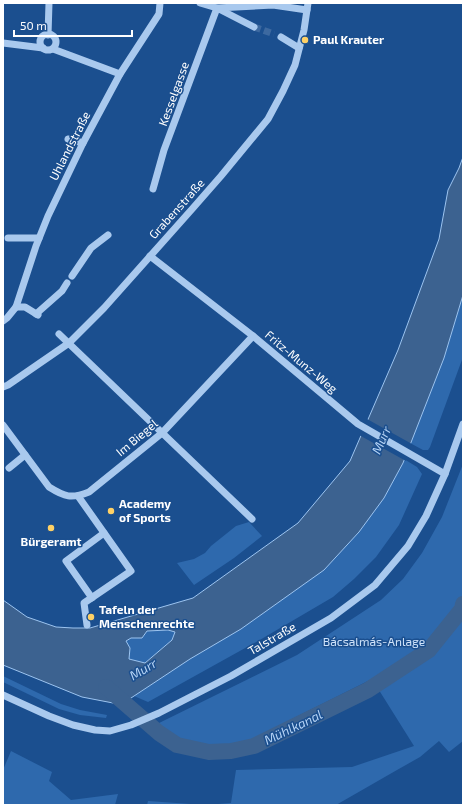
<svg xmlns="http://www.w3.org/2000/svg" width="466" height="808" font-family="'Exo 2',sans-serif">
<rect width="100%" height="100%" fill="#1b4f8f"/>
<!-- green -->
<g fill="#2e69ad">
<polygon points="463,295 463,357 430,447 428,450 423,450 410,443 444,358"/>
<polygon points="404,459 417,467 422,474 399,525 376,557 354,579 333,597 258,641 148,702 134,696 190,658 241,628 384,498"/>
<polygon points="463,464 463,741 449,752 439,741 420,757 397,770 336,805 147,805 148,801 205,805 231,803 236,770 352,767 414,746 372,679 240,745 223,748 204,746 182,741 155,725 297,655 381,600 403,579 422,553 442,517"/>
<polygon points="249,522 262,536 234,558 194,585 177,563 194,559 205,553 211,546 236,526"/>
<polygon points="168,630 175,632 172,640 145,663 128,659 130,648 126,641 131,638 142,638 147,631"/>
<polygon points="3,676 61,704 80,710 107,715 106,718 80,715 59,709 3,682"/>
<polygon points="11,751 52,772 49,781 71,800 118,794 115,805 3,805 3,770"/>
</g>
<!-- water -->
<path fill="#3c6290" stroke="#9cc4f0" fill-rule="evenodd" d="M463,157v138l-19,63 -41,105 -19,35 -25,34 -35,38 -83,59 -51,30 -62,41 -15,3 -31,-6 -79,-32v-65l24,17 29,10 17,1h17l103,-30 105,-75 52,-62 48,-111 41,-111 9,-49 11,-22zM168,630l7,2 -3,8 -27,23 -16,-4 1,-11 -4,-7 5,-3h11l5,-7z"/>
<!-- pier -->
<polygon fill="#1b4f8f" points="367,419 412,444 406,461 359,435"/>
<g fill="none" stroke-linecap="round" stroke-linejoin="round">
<!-- canal -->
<polyline stroke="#3c6290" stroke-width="16" points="106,687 159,733 177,745 209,752 231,751 254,746 368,690 429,650 462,609 463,604"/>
<!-- minor-tunnel -->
<polyline stroke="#3d69a0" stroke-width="7" stroke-dasharray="7 3.5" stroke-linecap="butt" points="254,27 274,34"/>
<!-- minor -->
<g stroke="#a9c9ee" stroke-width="7">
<polyline points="200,3 217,8 273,5 307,10"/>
<circle cx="48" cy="42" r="8"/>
<polyline points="48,35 49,3"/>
<polyline points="281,37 299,48"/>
<polyline points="3,43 43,48"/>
<polyline points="53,49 120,74"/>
<polyline points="68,139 83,143"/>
<polyline points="153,189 164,150 217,8 254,27"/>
<polyline points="8,238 39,238"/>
<polyline points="150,256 253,336 358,424 445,474"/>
<polyline points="72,276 91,248 108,235"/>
<polyline points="16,307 25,307 38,315"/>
<polyline points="36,314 62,291 67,283"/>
<polyline points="3,321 7,318 16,307 36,246 48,216 83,143 120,74 159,14 160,3"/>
<polyline points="59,334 252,519"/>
<polyline points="3,387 8,385 69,343 104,308 193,208 221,176 268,119 283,91 295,65 304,30 308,3"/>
<path d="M3,425l46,62c16,10 22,12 40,5l73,-59 91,-97"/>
<polyline points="9,468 25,455"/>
<polyline points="78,496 131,571 84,603 87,625"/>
<polyline points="92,598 66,561 104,533"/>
<polyline points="3,695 49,716 73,725 95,730 110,731 131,725 159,713 231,676 331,618 375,585 408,546 426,516 445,474 463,424"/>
</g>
</g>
<!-- markers -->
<g fill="#ffd166" stroke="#1b4f8f" stroke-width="1.5">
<circle cx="305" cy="40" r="4"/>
<circle cx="111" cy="511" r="4"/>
<circle cx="51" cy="528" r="4"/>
<circle cx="91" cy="617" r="4"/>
</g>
<g text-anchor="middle" stroke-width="3" stroke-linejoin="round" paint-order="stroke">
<!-- poi labels -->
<g font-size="12" font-weight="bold" fill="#fff" stroke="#1b4f8f" text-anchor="start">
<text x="313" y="44">Paul Krauter</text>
<text x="119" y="508">Academy<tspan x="119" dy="14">of Sports</tspan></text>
<text x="51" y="546" text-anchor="middle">Bürgeramt</text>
<text x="99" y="614">Tafeln der<tspan x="99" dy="14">Menschenrechte</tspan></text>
</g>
<!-- street labels -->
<g font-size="12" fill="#fff" stroke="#1b4f8f">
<text transform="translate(174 94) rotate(-70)" y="4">Kesselgasse</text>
<text transform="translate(70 146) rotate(-63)" y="4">Uhlandstraße</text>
<text transform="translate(177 209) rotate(-48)" y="4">Grabenstraße</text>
<text transform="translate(301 362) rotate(40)" y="4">Fritz-Munz-Weg</text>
<text transform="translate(137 438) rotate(-40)" y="4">Im Biegel</text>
<text transform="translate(272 639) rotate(-30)" y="4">Talstraße</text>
</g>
<!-- park labels -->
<g font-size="12" fill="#cfe3fa" stroke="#1b4f8f">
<text x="374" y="646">Bácsalmás-Anlage</text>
</g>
<!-- water labels -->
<g font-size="13" font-style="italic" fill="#b5d3f5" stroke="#1b4f8f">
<text transform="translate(381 440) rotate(-66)" y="5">Murr</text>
<text transform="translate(143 669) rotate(-31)" y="5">Murr</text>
<text transform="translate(293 727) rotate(-26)" y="5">Mühlkanal</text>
</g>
</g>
<!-- border -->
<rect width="466" height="808" fill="none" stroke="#ffffff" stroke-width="8"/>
<!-- scale -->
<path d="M14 30v6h118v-6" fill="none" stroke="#ffffff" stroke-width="2"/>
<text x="20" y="30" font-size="12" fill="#ffffff" stroke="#1b4f8f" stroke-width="3" paint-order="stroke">50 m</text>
</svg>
